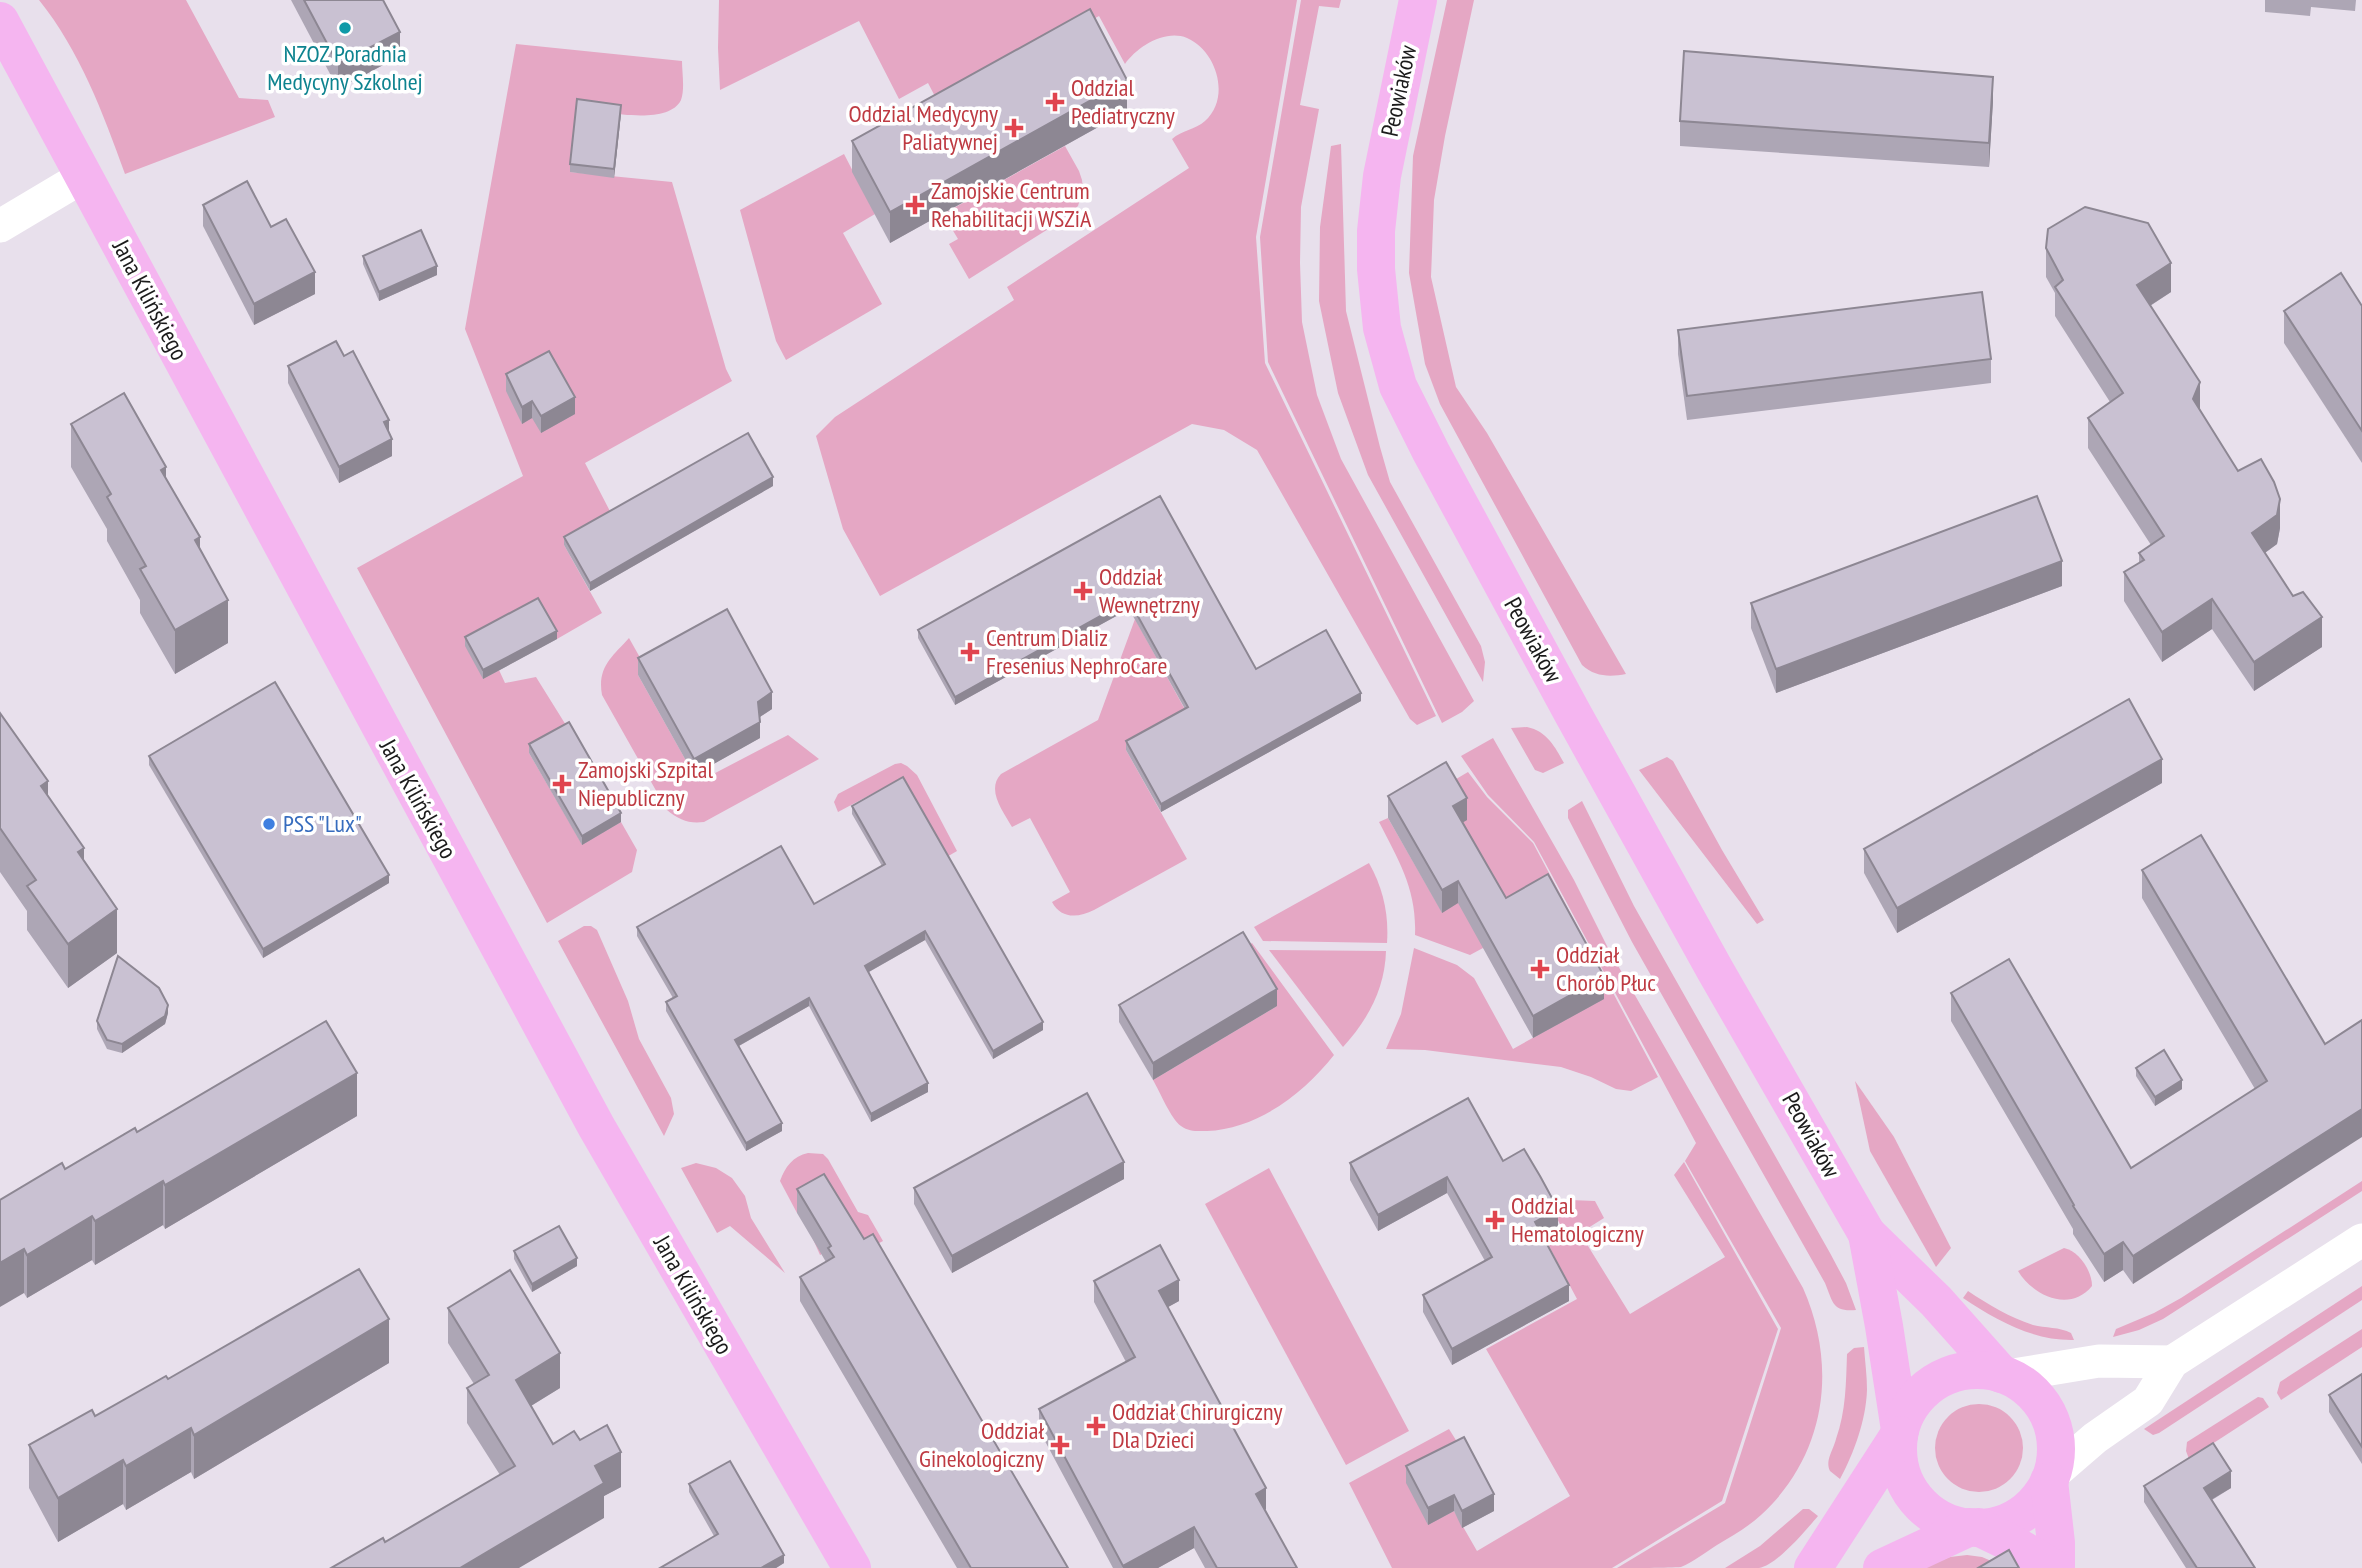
<svg xmlns="http://www.w3.org/2000/svg" width="2362" height="1568" font-family="'PT Sans Narrow',sans-serif">
<rect width="100%" height="100%" fill="#e8e0ec"/>
<!-- grass -->
<g fill="#e5a7c4">
<path d="M39,0h147l53,98 29,2 7,17 -150,57c-22,-61 -45,-123 -86,-174z"/>
<path d="M719,0h578l-41,237 9,126 171,353 -19,9 -7,-6 -153,-269 -33,-20 -32,-6 -312,172 -37,-67 -27,-93 19,-19 179,-117 -7,-13 182,-119 -17,-29c10,-9 23,-9 33,-18 26,-23 12,-70 -18,-83 -22,-9 -50,9 -62,26l-26,-48 -160,88 -11,-21 -29,16 -40,-78 -139,69 -2,-42z"/>
<polygon points="1301,0 1341,0 1339,8 1319,6 1300,105 1319,109 1301,207 1300,263 1302,322 1317,395 1341,459 1474,701 1462,712 1442,723 1268,362 1260,237"/>
<path d="M1447,0h27l-29,136 -11,64 -3,77 25,110 31,46 139,241c-16,3 -31,3 -44,-9l-142,-261 -15,-40 -16,-91 4,-117z"/>
<path d="M516,44l166,17c0,11 3,28 -1,39 -13,27 -80,11 -104,8l-7,64 102,10 54,187 6,12 -147,82 28,54 -49,28 38,68 -45,26 -18,-33 -56,73 16,-9 6,13 31,-6 33,53 -40,23 53,91 39,-22 16,28 -5,22 -85,51 -190,-355 166,-92 -58,-147z"/>
<polygon points="1341,144 1346,311 1380,447 1390,482 1481,646 1485,662 1483,682 1368,475 1338,393 1319,301 1320,227 1331,146"/>
<polygon points="1065,146 1079,171 1082,180 1083,189 1078,206 1061,221 969,279 949,244 958,239 943,214"/>
<polygon points="844,154 875,214 843,233 882,304 786,360 776,341 740,210"/>
<path d="M1135,619l53,96 -62,35 61,109 -93,51c-16,8 -33,9 -42,-8l18,-10 -40,-74 -18,9c-9,-16 -26,-37 -11,-53l97,-54z"/>
<path d="M629,638l18,32 -9,5 60,107 90,-47 31,24 -115,63c-15,2 -25,-2 -37,-12l-65,-115c-5,-28 10,-38 27,-57z"/>
<path d="M1527,727c20,4 28,20 37,36l-21,10 -8,-3 -24,-42z"/>
<path d="M1493,738l81,142 35,70 194,338c35,79 23,167 -42,227 -13,12 -29,21 -44,30 -11,7 -24,17 -36,22 -12,1 -50,1 -64,1l108,-65 56,-175 -96,-167 11,-18 -162,-301 -46,-47 -27,-39z"/>
<polygon points="1667,757 1673,761 1722,850 1764,920 1757,924 1639,770"/>
<polygon points="901,763 907,766 917,775 957,851 945,858 900,779 838,812 834,802 838,794 895,764"/>
<path d="M1468,772l19,25 46,46 125,234 -27,14 -15,-2 -25,-12 -30,-10 -136,-17 -39,-1 15,-35 13,-66 43,17 17,13 39,71 91,-51 -121,-50 -13,7 -55,-20c2,-45 -16,-74 -36,-113l9,-4 54,94 4,-127z"/>
<path d="M1582,801l52,105 196,347 16,30 10,27c-24,2 -23,-8 -31,-27l-193,-341 -64,-124v-8z"/>
<path d="M1369,863c14,25 20,51 18,80l-124,-2 -9,-14z"/>
<polygon points="584,926 591,926 597,930 628,1001 639,1039 671,1098 674,1114 664,1136 558,941"/>
<path d="M1252,943l82,112c-30,38 -76,74 -127,76 -9,0 -18,1 -26,-5 -10,-7 -21,-34 -28,-46l124,-74 -34,-57z"/>
<path d="M1269,950l117,1c-1,37 -18,69 -43,96z"/>
<polygon points="1855,1081 1894,1137 1951,1248 1936,1267 1870,1151"/>
<path d="M808,1153l15,1 5,5 30,53 10,3 15,26 -15,8 -9,-17 -39,23 -7,-16 10,-41 -26,15 -17,-32c5,-14 13,-25 28,-28z"/>
<polygon points="1684,1162 1778,1329 1722,1501 1612,1568 1392,1568 1349,1483 1449,1429 1464,1453 1428,1524 1454,1511 1477,1551 1570,1496 1486,1349 1577,1299 1544,1237 1561,1226 1552,1209 1570,1200 1595,1201 1604,1218 1580,1233 1630,1314 1725,1257 1674,1175"/>
<polygon points="696,1163 716,1168 732,1178 745,1196 751,1218 785,1273 730,1226 717,1233 681,1168"/>
<polygon points="1269,1168 1409,1431 1346,1465 1205,1204"/>
<polygon points="2362,1181 2362,1191 2163,1319 2139,1330 2113,1337 2116,1329 2154,1313 2181,1298"/>
<path d="M2064,1248c15,3 28,23 28,38 -22,27 -59,10 -74,-15z"/>
<polygon points="2362,1286 2362,1300 2159,1433 2153,1435 2144,1429"/>
<path d="M1968,1291c21,14 41,26 65,34 12,3 27,2 38,8l3,7c-41,1 -78,-20 -111,-42z"/>
<polygon points="2362,1329 2362,1347 2281,1400 2277,1393 2280,1382"/>
<path d="M1864,1347c1,14 3,29 3,43 -1,30 -13,63 -27,89l-10,-8c-5,-11 3,-20 6,-32 10,-28 10,-56 11,-85l7,-6z"/>
<polygon points="2258,1397 2263,1398 2269,1407 2189,1459 2186,1451 2187,1442"/>
<circle cx="1979" cy="1448" r="44"/>
<path d="M1803,1509h6l9,7c-12,14 -41,49 -59,52 -11,0 -23,0 -34,0l35,-22z"/>
<polygon points="1967,1555 1982,1557 1996,1563 1978,1568 1922,1568 1950,1557"/>
</g>
<g fill="none" stroke-linecap="round" stroke-linejoin="round">
<!-- street -->
<g stroke="#fff" stroke-width="33">
<polyline points="0,226 84,176"/>
<polyline points="2007,1376 2099,1361 2172,1362"/>
<polyline points="2051,1476 2095,1438 2148,1401 2172,1362 2362,1240"/>
</g>
<!-- secondary -->
<g stroke="#f5b5f0" stroke-width="38">
<polyline points="1418,0 1382,176 1376,231 1376,269 1382,328 1398,386 1431,452 1573,714 1715,970 1867,1234 1936,1301 2001,1374"/>
<polyline points="0,21 596,1126 852,1568"/>
<polyline points="1867,1234 1884,1326 1900,1430"/>
<circle cx="1977" cy="1449" r="79"/>
<polyline points="2049,1481 2056,1543 2056,1568"/>
<polyline points="1978,1527 2013,1544 2053,1568"/>
<polyline points="1813,1568 1899,1435"/>
<polyline points="1882,1568 1970,1527"/>
</g>
</g>
<!-- wall -->
<g fill="#ada6b5">
<polygon points="291,0 383,0 400,56 338,89"/>
<polygon points="2265,0 2356,0 2355,11 2311,7 2310,16 2265,12"/>
<polygon points="1993,101 1989,167 1680,146 1680,121"/>
<polygon points="1127,111 890,243 852,172 852,141"/>
<polygon points="621,113 614,178 570,172 570,164"/>
<polygon points="203,205 271,227 315,294 254,325 203,226"/>
<polygon points="2046,248 2171,292 2150,306 2200,411 2238,471 2280,528 2277,544 2265,553 2322,647 2254,691 2212,629 2162,662 2124,601 2124,572 2139,563 2139,553 2151,545 2088,448 2088,418 2110,402 2055,316 2055,293 2046,277"/>
<polygon points="363,256 437,275 379,301 363,264"/>
<polygon points="2362,306 2362,463 2284,343 2284,311"/>
<polygon points="1678,330 1991,359 1991,383 1687,420 1678,354"/>
<polygon points="344,356 392,456 339,483 288,383 288,366"/>
<polygon points="506,374 575,414 541,433 532,418 522,424 506,391"/>
<polygon points="71,424 166,479 200,549 228,643 175,674 140,613 140,600 107,541 107,529 71,467"/>
<polygon points="773,486 590,591 564,545 564,537"/>
<polygon points="1160,496 1256,669 1361,701 1161,812 1126,750 1126,741 1185,709 1129,609 955,705 918,638 918,630"/>
<polygon points="2062,586 1776,693 1751,628 1751,603"/>
<polygon points="465,637 557,639 483,679 465,646"/>
<polygon points="638,658 772,709 760,717 760,738 694,775 638,675"/>
<polygon points="0,713 84,861 117,953 68,988 27,930 27,911 0,872"/>
<polygon points="529,744 621,822 582,845 529,753"/>
<polygon points="149,756 389,883 263,958 149,765"/>
<polygon points="2162,783 1897,933 1864,873 1864,849"/>
<polygon points="1388,796 1467,820 1463,822 1506,898 1604,999 1533,1038 1458,903 1442,913 1388,818"/>
<polygon points="852,806 1043,1030 993,1059 925,940 869,972 928,1092 871,1122 809,1006 739,1046 782,1131 746,1151 666,1011 666,1002 673,998 637,936 637,927 814,904 882,866 852,814"/>
<polygon points="2142,870 2325,1044 2133,1284 2123,1270 2104,1282 2073,1234 2073,1229 1951,1021 1951,993 2131,1168 2255,1089 2142,898"/>
<polygon points="1119,1005 1277,1006 1153,1080 1119,1022"/>
<polygon points="168,1013 165,1024 122,1053 107,1049 97,1029 97,1021"/>
<polygon points="2136,1068 2182,1089 2155,1106 2136,1076"/>
<polygon points="357,1116 165,1229 163,1225 95,1265 92,1260 27,1298 24,1293 0,1200 65,1169 137,1132"/>
<polygon points="1503,1161 1558,1226 1542,1235 1569,1301 1452,1365 1423,1312 1423,1295 1485,1261 1447,1193 1378,1231 1350,1180 1350,1163"/>
<polygon points="1124,1179 952,1273 914,1204 914,1188"/>
<polygon points="797,1189 1068,1568 957,1568 800,1301 800,1277 826,1262 797,1213"/>
<polygon points="514,1251 577,1266 532,1292 514,1259"/>
<polygon points="1094,1281 1179,1301 1168,1307 1266,1509 1265,1510 1297,1568 1205,1568 1194,1548 1158,1568 1113,1568 1039,1430 1039,1409 1126,1362 1094,1302"/>
<polygon points="448,1308 560,1388 531,1406 553,1444 580,1440 621,1487 604,1496 604,1518 500,1475 467,1423 467,1388 474,1384 448,1343"/>
<polygon points="389,1363 194,1479 191,1472 126,1510 123,1504 58,1542 29,1488 29,1445 95,1416 168,1379"/>
<polygon points="2362,1374 2362,1464 2329,1412 2329,1395"/>
<polygon points="1406,1466 1494,1511 1462,1528 1454,1511 1428,1525 1406,1483"/>
<polygon points="689,1484 784,1563 776,1568 660,1568 714,1536 689,1492"/>
<polygon points="2144,1486 2231,1488 2212,1500 2255,1568 2186,1568 2144,1502"/>
</g>
<!-- shaded-wall -->
<g fill="#8d8793">
<polygon points="400,32 400,56 338,89 338,64"/>
<polygon points="1993,77 1993,101 1989,167 1989,143"/>
<polygon points="1127,80 1127,111 890,243 890,212"/>
<polygon points="621,105 621,113 614,178 614,169"/>
<polygon points="2171,263 2171,292 2137,314 2137,285"/>
<polygon points="437,266 437,275 379,301 379,292"/>
<polygon points="315,272 315,294 254,325 254,304"/>
<polygon points="2200,382 2200,412 2193,399"/>
<polygon points="575,397 575,414 541,433 541,416"/>
<polygon points="532,401 532,418 522,424 522,407"/>
<polygon points="389,420 389,436 384,422"/>
<polygon points="392,439 392,456 339,483 339,467"/>
<polygon points="166,467 166,511 161,470"/>
<polygon points="773,477 773,486 590,591 590,583"/>
<polygon points="2280,499 2280,528 2277,544 2252,562 2252,533"/>
<polygon points="200,537 200,581 195,540"/>
<polygon points="2062,561 2062,586 1776,693 1776,669"/>
<polygon points="2212,599 2212,629 2162,662 2162,632"/>
<polygon points="228,600 228,643 175,674 175,630"/>
<polygon points="1129,600 1129,609 955,705 955,697"/>
<polygon points="2322,617 2322,647 2254,691 2254,662"/>
<polygon points="557,631 557,639 483,679 483,670"/>
<polygon points="772,692 772,709 758,718 758,702"/>
<polygon points="1361,693 1361,701 1161,812 1161,804"/>
<polygon points="760,722 760,738 694,775 694,759"/>
<polygon points="2162,759 2162,783 1897,933 1897,908"/>
<polygon points="48,781 48,825 41,786"/>
<polygon points="1467,798 1467,820 1453,828 1453,806"/>
<polygon points="621,813 621,822 582,845 582,836"/>
<polygon points="84,848 84,892 78,852"/>
<polygon points="389,875 389,883 263,958 263,949"/>
<polygon points="1458,881 1458,903 1442,913 1442,890"/>
<polygon points="117,909 117,953 68,988 68,944"/>
<polygon points="925,931 925,940 865,974 865,966"/>
<polygon points="1604,976 1604,999 1533,1038 1533,1016"/>
<polygon points="1277,989 1277,1006 1153,1080 1153,1063"/>
<polygon points="809,998 809,1006 735,1048 735,1040"/>
<polygon points="168,1005 168,1013 165,1024 122,1053 122,1044"/>
<polygon points="1043,1022 1043,1030 993,1059 993,1051"/>
<polygon points="357,1073 357,1116 165,1229 165,1185"/>
<polygon points="2182,1080 2182,1089 2155,1106 2155,1097"/>
<polygon points="928,1083 928,1092 871,1122 871,1114"/>
<polygon points="2362,1109 2362,1137 2133,1284 2133,1256"/>
<polygon points="782,1123 782,1131 746,1151 746,1143"/>
<polygon points="1124,1162 1124,1179 952,1273 952,1256"/>
<polygon points="1447,1177 1447,1193 1378,1231 1378,1215"/>
<polygon points="163,1181 163,1225 95,1265 95,1221"/>
<polygon points="1558,1209 1558,1226 1535,1238 1535,1222"/>
<polygon points="92,1216 92,1260 27,1298 27,1255"/>
<polygon points="2123,1242 2123,1270 2104,1282 2104,1254"/>
<polygon points="24,1249 24,1293 0,1307 0,1263"/>
<polygon points="577,1258 577,1266 532,1292 532,1284"/>
<polygon points="1179,1280 1179,1301 1159,1312 1159,1291"/>
<polygon points="1569,1285 1569,1301 1452,1365 1452,1349"/>
<polygon points="389,1319 389,1363 194,1479 194,1435"/>
<polygon points="560,1353 560,1388 516,1415 516,1380"/>
<polygon points="191,1428 191,1472 126,1510 126,1466"/>
<polygon points="621,1452 621,1487 604,1496 604,1518 519,1568 460,1568 595,1466"/>
<polygon points="123,1460 123,1504 58,1542 58,1498"/>
<polygon points="2231,1471 2231,1488 2204,1504 2204,1488"/>
<polygon points="1266,1488 1266,1509 1256,1515 1256,1494"/>
<polygon points="1494,1494 1494,1511 1462,1528 1462,1511"/>
<polygon points="1454,1495 1454,1511 1428,1525 1428,1508"/>
<polygon points="1194,1527 1194,1548 1158,1568 1123,1568 1123,1566"/>
<polygon points="784,1555 784,1563 776,1568 761,1568"/>
</g>
<!-- building -->
<g fill="#c9c1d2" stroke="#8d8793" stroke-width="2">
<polygon points="304,0 383,0 400,32 338,64"/>
<polygon points="1090,9 1127,80 890,212 852,141"/>
<polygon points="1684,51 1993,77 1989,143 1680,121"/>
<polygon points="577,99 621,105 614,169 570,164"/>
<polygon points="247,181 271,227 286,219 315,272 254,304 203,205"/>
<polygon points="2085,207 2148,223 2171,263 2137,285 2200,382 2193,399 2238,471 2261,459 2274,482 2280,499 2277,515 2252,533 2293,596 2303,592 2322,617 2254,662 2212,599 2162,632 2124,572 2144,560 2139,553 2164,536 2088,418 2123,393 2055,287 2063,280 2046,248 2048,229"/>
<polygon points="421,230 437,266 379,292 363,256"/>
<polygon points="2341,273 2362,306 2362,431 2284,311"/>
<polygon points="1982,292 1991,359 1687,396 1678,330"/>
<polygon points="336,341 344,356 353,351 389,420 384,422 392,439 339,467 288,366"/>
<polygon points="549,351 575,397 541,416 532,401 522,407 506,374"/>
<polygon points="124,393 166,467 161,470 200,537 195,540 228,600 175,630 140,569 146,566 107,497 111,494 71,424"/>
<polygon points="748,433 773,477 590,583 564,537"/>
<polygon points="1160,496 1256,669 1326,630 1361,693 1161,804 1126,741 1188,707 1129,600 955,697 918,630"/>
<polygon points="2037,496 2062,561 1776,669 1751,603"/>
<polygon points="538,598 557,631 483,670 465,637"/>
<polygon points="727,609 772,692 758,702 760,722 694,759 638,658"/>
<polygon points="275,682 389,875 263,949 149,756"/>
<polygon points="2129,699 2162,759 1897,908 1864,849"/>
<polygon points="0,713 48,781 41,786 84,848 78,852 117,909 68,944 27,886 36,880 0,828"/>
<polygon points="569,722 621,813 582,836 529,744"/>
<polygon points="1446,762 1467,798 1453,806 1506,898 1548,874 1604,976 1533,1016 1458,881 1442,890 1388,796"/>
<polygon points="903,777 1043,1022 993,1051 925,931 865,966 928,1083 871,1114 809,998 735,1040 782,1123 746,1143 666,1002 677,996 637,927 781,846 814,904 885,864 852,806"/>
<polygon points="2201,835 2325,1044 2362,1020 2362,1109 2133,1256 2123,1242 2104,1254 2073,1206 2074,1205 1951,993 2009,959 2131,1168 2267,1081 2142,870"/>
<polygon points="1243,932 1277,989 1153,1063 1119,1005"/>
<polygon points="118,956 159,988 168,1005 165,1016 122,1044 107,1040 97,1021"/>
<polygon points="326,1021 357,1073 165,1185 163,1181 95,1221 92,1216 27,1255 24,1249 0,1263 0,1200 62,1163 65,1169 135,1128 137,1132"/>
<polygon points="2164,1050 2182,1080 2155,1097 2136,1068"/>
<polygon points="1087,1093 1124,1162 952,1256 914,1188"/>
<polygon points="1468,1098 1503,1161 1524,1149 1540,1176 1558,1209 1535,1222 1569,1285 1452,1349 1423,1295 1492,1257 1447,1177 1378,1215 1350,1163"/>
<polygon points="824,1174 864,1239 873,1234 1068,1568 971,1568 800,1277 834,1257 828,1248 831,1246 797,1189"/>
<polygon points="559,1226 577,1258 532,1284 514,1251"/>
<polygon points="1160,1245 1179,1280 1159,1291 1266,1488 1256,1494 1297,1568 1217,1568 1194,1527 1123,1566 1039,1409 1135,1357 1094,1281"/>
<polygon points="359,1269 389,1319 194,1435 191,1428 126,1466 123,1460 58,1498 29,1445 92,1410 95,1416 166,1376 168,1379"/>
<polygon points="510,1270 560,1353 516,1380 553,1444 574,1431 580,1440 607,1425 621,1452 595,1466 604,1483 460,1568 331,1568 383,1538 385,1542 515,1466 467,1388 489,1375 448,1308"/>
<polygon points="2362,1374 2362,1447 2329,1395"/>
<polygon points="1464,1437 1494,1494 1462,1511 1454,1495 1428,1508 1406,1466"/>
<polygon points="2213,1443 2231,1471 2204,1488 2255,1568 2197,1568 2144,1486"/>
<polygon points="730,1461 784,1555 761,1568 660,1568 718,1534 689,1484"/>
<polygon points="2009,1550 2019,1568 1978,1568"/>
</g>
<!-- markers -->
<circle fill="#0f9aa8" stroke="#fff" stroke-width="2.5" cx="345" cy="28" r="7"/>
<g fill="#e0444e" stroke="#fff" stroke-width="2.5">
<path d="M1051.5 91.5h7v7h7v7h-7v7h-7v-7h-7v-7h7z"/>
<path d="M1010.5 117.5h7v7h7v7h-7v7h-7v-7h-7v-7h7z"/>
<path d="M911.5 194.5h7v7h7v7h-7v7h-7v-7h-7v-7h7z"/>
<path d="M1079.5 580.5h7v7h7v7h-7v7h-7v-7h-7v-7h7z"/>
<path d="M966.5 641.5h7v7h7v7h-7v7h-7v-7h-7v-7h7z"/>
<path d="M558.5 773.5h7v7h7v7h-7v7h-7v-7h-7v-7h7z"/>
<path d="M1536.5 958.5h7v7h7v7h-7v7h-7v-7h-7v-7h7z"/>
<path d="M1491.5 1209.5h7v7h7v7h-7v7h-7v-7h-7v-7h7z"/>
<path d="M1092.5 1415.5h7v7h7v7h-7v7h-7v-7h-7v-7h7z"/>
<path d="M1056.5 1434.5h7v7h7v7h-7v7h-7v-7h-7v-7h7z"/>
</g>
<circle fill="#3f7fe0" stroke="#fff" stroke-width="2.5" cx="269" cy="824" r="7"/>
<g text-anchor="middle" stroke-width="7" stroke-linejoin="round" paint-order="stroke">
<!-- culture labels -->
<g font-size="24" fill="#0d838f" stroke="#fff">
<text x="345" y="62">NZOZ Poradnia<tspan x="345" dy="28">Medycyny Szkolnej</tspan></text>
</g>
<!-- health labels -->
<g font-size="24" fill="#be3a42" stroke="#fff" text-anchor="start">
<text x="1071" y="96">Oddzial<tspan x="1071" dy="28">Pediatryczny</tspan></text>
<text x="998" y="122" text-anchor="end">Oddzial Medycyny<tspan x="998" dy="28">Paliatywnej</tspan></text>
<text x="931" y="199">Zamojskie Centrum<tspan x="931" dy="28">Rehabilitacji WSZiA</tspan></text>
<text x="1099" y="585">Oddział<tspan x="1099" dy="28">Wewnętrzny</tspan></text>
<text x="986" y="646">Centrum Dializ<tspan x="986" dy="28">Fresenius NephroCare</tspan></text>
<text x="578" y="778">Zamojski Szpital<tspan x="578" dy="28">Niepubliczny</tspan></text>
<text x="1556" y="963">Oddział<tspan x="1556" dy="28">Chorób Płuc</tspan></text>
<text x="1511" y="1214">Oddzial<tspan x="1511" dy="28">Hematologiczny</tspan></text>
<text x="1112" y="1420">Oddział Chirurgiczny<tspan x="1112" dy="28">Dla Dzieci</tspan></text>
<text x="1044" y="1439" text-anchor="end">Oddział<tspan x="1044" dy="28">Ginekologiczny</tspan></text>
</g>
<!-- street labels -->
<g font-size="24" fill="#1b1b1b" stroke="#fff">
<text transform="translate(1399 91) rotate(-78)" y="8">Peowiaków</text>
<text transform="translate(150 300) rotate(62)" y="8">Jana Kilińskiego</text>
<text transform="translate(1533 640) rotate(61)" y="8">Peowiaków</text>
<text transform="translate(418 799) rotate(61)" y="8">Jana Kilińskiego</text>
<text transform="translate(1811 1135) rotate(61)" y="8">Peowiaków</text>
<text transform="translate(693 1295) rotate(60)" y="8">Jana Kilińskiego</text>
</g>
<!-- shop labels -->
<g font-size="24" fill="#366cbe" stroke="#fff" text-anchor="start">
<text x="283" y="832">PSS "Lux"</text>
</g>
</g>
</svg>
